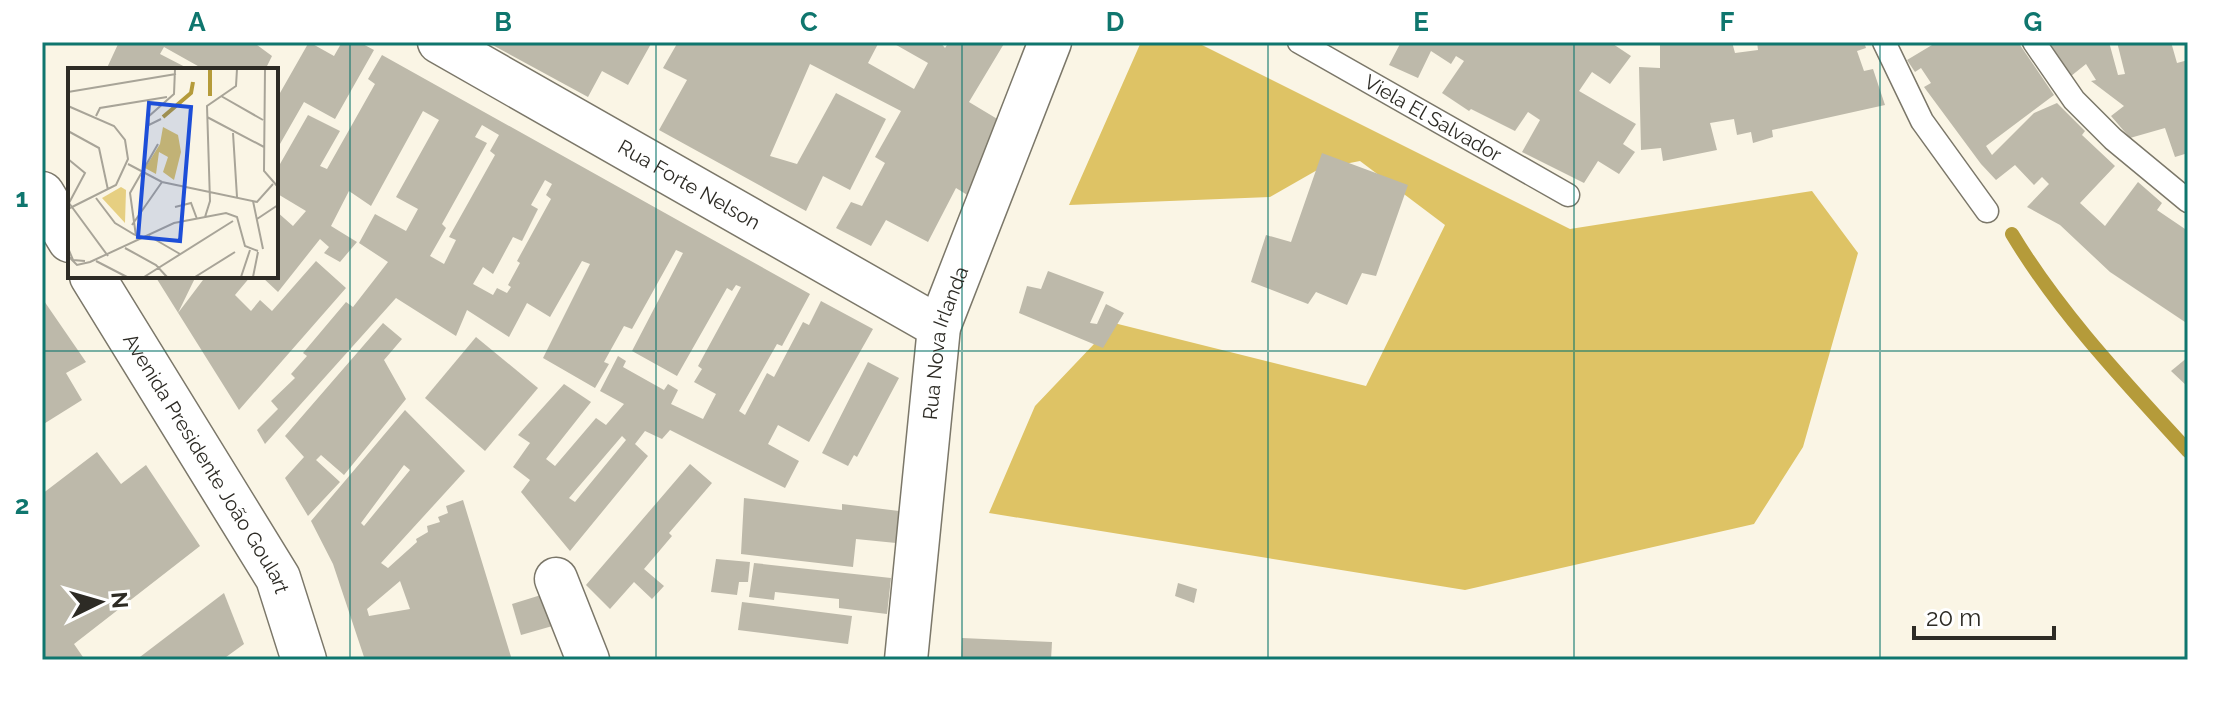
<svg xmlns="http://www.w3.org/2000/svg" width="2230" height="702" font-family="Raleway,sans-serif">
<rect width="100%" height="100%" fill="#faf5e5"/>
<!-- forest -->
<polygon fill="#dec365" points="1141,42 1196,42 1570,229 1812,191 1858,253 1803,447 1754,524 1465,590 989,513 1035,406 1114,323 1366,386 1445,225 1360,161 1319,169 1270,197 1069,205"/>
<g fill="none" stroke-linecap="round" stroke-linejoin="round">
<!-- stream -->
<path stroke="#b59b3a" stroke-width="14" d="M2012,234c48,80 114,149 176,217"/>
</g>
<!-- building -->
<g fill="#bdb9aa" fill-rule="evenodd">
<polygon points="119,42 253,42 272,56 265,70 205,70 164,47 160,54 191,70 106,70"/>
<polygon points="309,42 334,56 342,42 359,42 374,50 335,119 304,102 276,151 276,100"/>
<polygon points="487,42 652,42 628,85 602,71 588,97"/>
<polygon points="678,42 879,42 868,63 914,89 928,63 891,42 940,42 945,48 949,42 1005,42 969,102 999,120 969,196 956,188 928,242 886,220 871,246 836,228 851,202 862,206 885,163 875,157 901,111 810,64 770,156 797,164 836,93 886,119 850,190 823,176 806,211 659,130 687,80 663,68"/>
<polygon points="1401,42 1610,42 1631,56 1610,84 1592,72 1579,91 1636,124 1623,144 1635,152 1619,174 1598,161 1584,183 1522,152 1540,120 1528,112 1515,131 1471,109 1469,111 1442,93 1464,61 1456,56 1451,64 1431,51 1418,78 1389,65"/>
<polygon points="1660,42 1732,42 1735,53 1758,50 1757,42 1864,42 1866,48 1857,51 1864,71 1873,69 1885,105 1772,130 1773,137 1753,143 1751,132 1737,135 1734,119 1710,123 1717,150 1663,161 1661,148 1641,150 1639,67 1660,68"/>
<polygon points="1937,42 2018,42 2054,95 1986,146 1992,155 2034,113 2057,103 2085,131 2082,135 2115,166 2080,203 2105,226 2138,182 2162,203 2157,210 2188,231 2188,324 2110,272 2060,225 2027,207 2049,184 2042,177 2034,185 2015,165 1996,180 1981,164 1924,87 1931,83 1921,68 1915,72 1907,60"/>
<polygon points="2042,42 2109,42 2118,75 2125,74 2117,42 2171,42 2177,63 2188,60 2188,153 2175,157 2165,128 2130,138 2111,116 2124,106 2091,81 2096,80 2086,64 2071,76"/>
<path d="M382,55l428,239 -28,52 -5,-2 -38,67 6,4 22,-42 7,4 29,-55 6,3 12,-24 52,28 -64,113 -31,-17 -10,19 31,17 -14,27 -115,-58 -8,9 -17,-8 -10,13 13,12 -78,95 -49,-59 9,-12 -17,-13 17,-24 -12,-8 46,-51 27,18 -45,57 9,7 41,-48 10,7 18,-21 -24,-13 18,-35 8,5 -3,6 41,23 4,-6 10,6 -7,14 32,15 13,-25 -22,-12 8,-13 -4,-3 43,-79 -5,-2 -4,6 -5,-3 -50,88 -45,-25 51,-98 -7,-3 -44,79 -8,-3 -20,36 5,2 -14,24 -52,-30 47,-94 -8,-3 -32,56 -23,-14 -18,34 -42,-27 -11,26 -60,-38 -131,146 -8,-14 21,-21 -7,-8 24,-23 -4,-4 16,-18 -4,-3 43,-51 7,5 35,-45 -29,-19 16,-29 31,17 12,-22 -22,-12 43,-77 -16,-9 -52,95 -22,-15 -18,35 26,16 -17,20 -16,-9 5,-6 -9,-8 -42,53 -17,-16h15v-65l17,15 13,-15 -30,-18v-31l4,2 28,-49 32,16 -20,35 7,3 48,-85 -7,-5zM482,125l17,10 -9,16 5,4 -46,82 7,3 -12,24 -14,-8 16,-28 -4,-4 45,-81 -12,-6zM545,180l7,4 -6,11 5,4 -34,62 3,2 -12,22 3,2 -4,6 -10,-5 -4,7 -20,-11 10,-17 10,7 20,-37 9,4 16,-32 -7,-4zM622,436l4,4 -51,62 -6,-4z"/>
<polygon points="1322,153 1408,185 1376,276 1362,273 1347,305 1316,292 1308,304 1251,282 1266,235 1291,242"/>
<polygon points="316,261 346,288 239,410 155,276 196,276 178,313 206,276 251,276 235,295 251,311 260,300 272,311"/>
<polygon points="1048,271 1104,292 1090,323 1097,324 1106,304 1124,313 1103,348 1019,313 1027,286 1041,289"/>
<polygon points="42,298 86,362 66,373 82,400 42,425"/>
<polygon points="383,323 402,339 384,360 406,399 344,475 321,455 316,460 340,482 308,516 285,478 304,457 285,436"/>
<polygon points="476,337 538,388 485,451 425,398"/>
<polygon points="2188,357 2188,387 2171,371"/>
<polygon points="868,362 899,378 857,457 854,455 848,466 822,453"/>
<path d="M405,410l60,61 -84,92 7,5 29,-26 -1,-3 12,-7 -1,-6 13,-4 -2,-5 10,-4 -2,-7 17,-6 49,160h-147l-32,-96 -22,-43zM404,465l6,5 -46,56 -3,-3zM400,581l10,28 -41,7 -2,-7z"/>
<polygon points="97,452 121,484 146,465 200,546 74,644 85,660 42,660 42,494"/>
<polygon points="690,464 712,483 669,533 672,536 644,569 664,586 652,599 634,582 610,609 586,585"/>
<polygon points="744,498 842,510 842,504 899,511 896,543 856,539 853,567 741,554"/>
<polygon points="716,559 750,562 748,582 739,582 737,595 711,592"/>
<polygon points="754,563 891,578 887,614 839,608 839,599 775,592 774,600 749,597"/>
<polygon points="1178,583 1197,589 1194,603 1175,596"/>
<polygon points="224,593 244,644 222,660 136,660"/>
<polygon points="541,595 556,625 521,635 512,604"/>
<polygon points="742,602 852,616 848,644 738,630"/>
<polygon points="962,638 1052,642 1051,660 961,660"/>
</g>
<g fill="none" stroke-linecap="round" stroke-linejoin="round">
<defs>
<g id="lane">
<path id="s1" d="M1299,42l269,153"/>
<polyline points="1884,42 1922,121 1987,211"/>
<polyline points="2034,42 2074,100 2113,139 2188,201"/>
</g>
<g id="street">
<path id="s2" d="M439,42l500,285"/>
<polyline points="556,579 588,660"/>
<path id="s3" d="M906,660l33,-333 111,-285"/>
</g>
<g id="secondary">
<polyline points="42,194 70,240"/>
<path id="s4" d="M92,276l186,302 26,82"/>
</g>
</defs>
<!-- lane casing -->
<use href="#lane" stroke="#7b7769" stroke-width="25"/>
<!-- street casing -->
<use href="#street" stroke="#7b7769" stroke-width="45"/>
<!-- secondary casing -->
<use href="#secondary" stroke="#7b7769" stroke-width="47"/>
<!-- lane -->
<use href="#lane" stroke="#fff" stroke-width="22"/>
<!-- street -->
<use href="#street" stroke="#fff" stroke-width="42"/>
<!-- secondary -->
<use href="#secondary" stroke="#fff" stroke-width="44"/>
</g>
<!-- grid -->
<path fill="none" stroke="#0f766e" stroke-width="2" stroke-opacity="0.55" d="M350,42v618M656,42v618M962,42v618M1268,42v618M1574,42v618M1880,42v618M42,351h2146"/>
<g text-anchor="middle" stroke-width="6" stroke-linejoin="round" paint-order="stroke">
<!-- street labels -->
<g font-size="20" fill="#2d2b25" stroke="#fff">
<text dy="7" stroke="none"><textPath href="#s1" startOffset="154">Viela El Salvador</textPath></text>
<text dy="7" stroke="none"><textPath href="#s2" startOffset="288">Rua Forte Nelson</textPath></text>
<text dy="7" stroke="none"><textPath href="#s3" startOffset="320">Rua Nova Irlanda</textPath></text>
<text dy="7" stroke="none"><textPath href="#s4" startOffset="220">Avenida Presidente João Goulart</textPath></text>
</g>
</g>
<!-- overview -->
<g transform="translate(68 68)">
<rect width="210" height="210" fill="#faf5e5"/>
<path d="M53,119l5,3 -1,33 -23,-25z" fill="#e6cf81"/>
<path d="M95,59l15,8 3,17 -7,28 -11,-8 5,-15 -9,-5 -3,22 -11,-6 15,-24z" fill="#dec365"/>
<path fill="none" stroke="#b59b3a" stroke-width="4" d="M142,1v27M95,49l28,-24 2,-11"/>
<path fill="none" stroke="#a8a498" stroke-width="2" d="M197,1l-1,102 14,16M0,24l108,-18M153,28l42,24M0,38l46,20 11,14 3,19 -12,26 -48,24M28,48l4,-8 67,-11M139,49l57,30M93,51l-12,6 -1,-8 26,-23 1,-25M0,63l31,17 9,42M165,65l4,64M0,91l17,14 -16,30 39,53M60,96l34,18 95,20 16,-18M28,130l19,25 20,12M185,133l10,48M107,139l16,-4 6,16M137,149l5,-16 -3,-95 29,-20 1,-17M189,151l21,-14M64,157l30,-43M68,168l-6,-43 28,-49M81,168l31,18M0,180l5,12 12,1M57,180l31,17 11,12M0,188l9,9 13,-3 84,-39 52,-10 11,4 8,29 13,5M28,193l31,16M76,209l89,-56M127,209l40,-25M173,209l9,-27M185,209l5,-25"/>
<path fill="#1d4ed8" fill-opacity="0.15" stroke="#1d4ed8" stroke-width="4" d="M81,35l42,4 -11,134 -42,-4z"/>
<rect width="210" height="210" fill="none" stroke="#2d2b25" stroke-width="4"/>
</g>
<!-- border -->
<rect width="2230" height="702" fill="none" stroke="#ffffff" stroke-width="88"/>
<!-- north arrow -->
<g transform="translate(100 602) rotate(85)" stroke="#ffffff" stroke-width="6" paint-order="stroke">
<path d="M0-6L14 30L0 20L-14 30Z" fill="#2d2b25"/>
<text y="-12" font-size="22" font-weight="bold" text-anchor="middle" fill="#2d2b25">N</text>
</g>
<!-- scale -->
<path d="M1914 626v12h140v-12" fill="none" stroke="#2d2b25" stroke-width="4"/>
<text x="1926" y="626" font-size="24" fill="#2d2b25" stroke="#ffffff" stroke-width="6" paint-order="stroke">20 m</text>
<rect x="44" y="44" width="2142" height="614" fill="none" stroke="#0f766e" stroke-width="3"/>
<g font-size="26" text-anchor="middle" font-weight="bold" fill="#0f766e">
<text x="197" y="31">A</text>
<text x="503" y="31">B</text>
<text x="809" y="31">C</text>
<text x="1115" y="31">D</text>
<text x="1421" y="31">E</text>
<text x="1727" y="31">F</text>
<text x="2033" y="31">G</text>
<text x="22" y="207">1</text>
<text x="22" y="514">2</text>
</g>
</svg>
